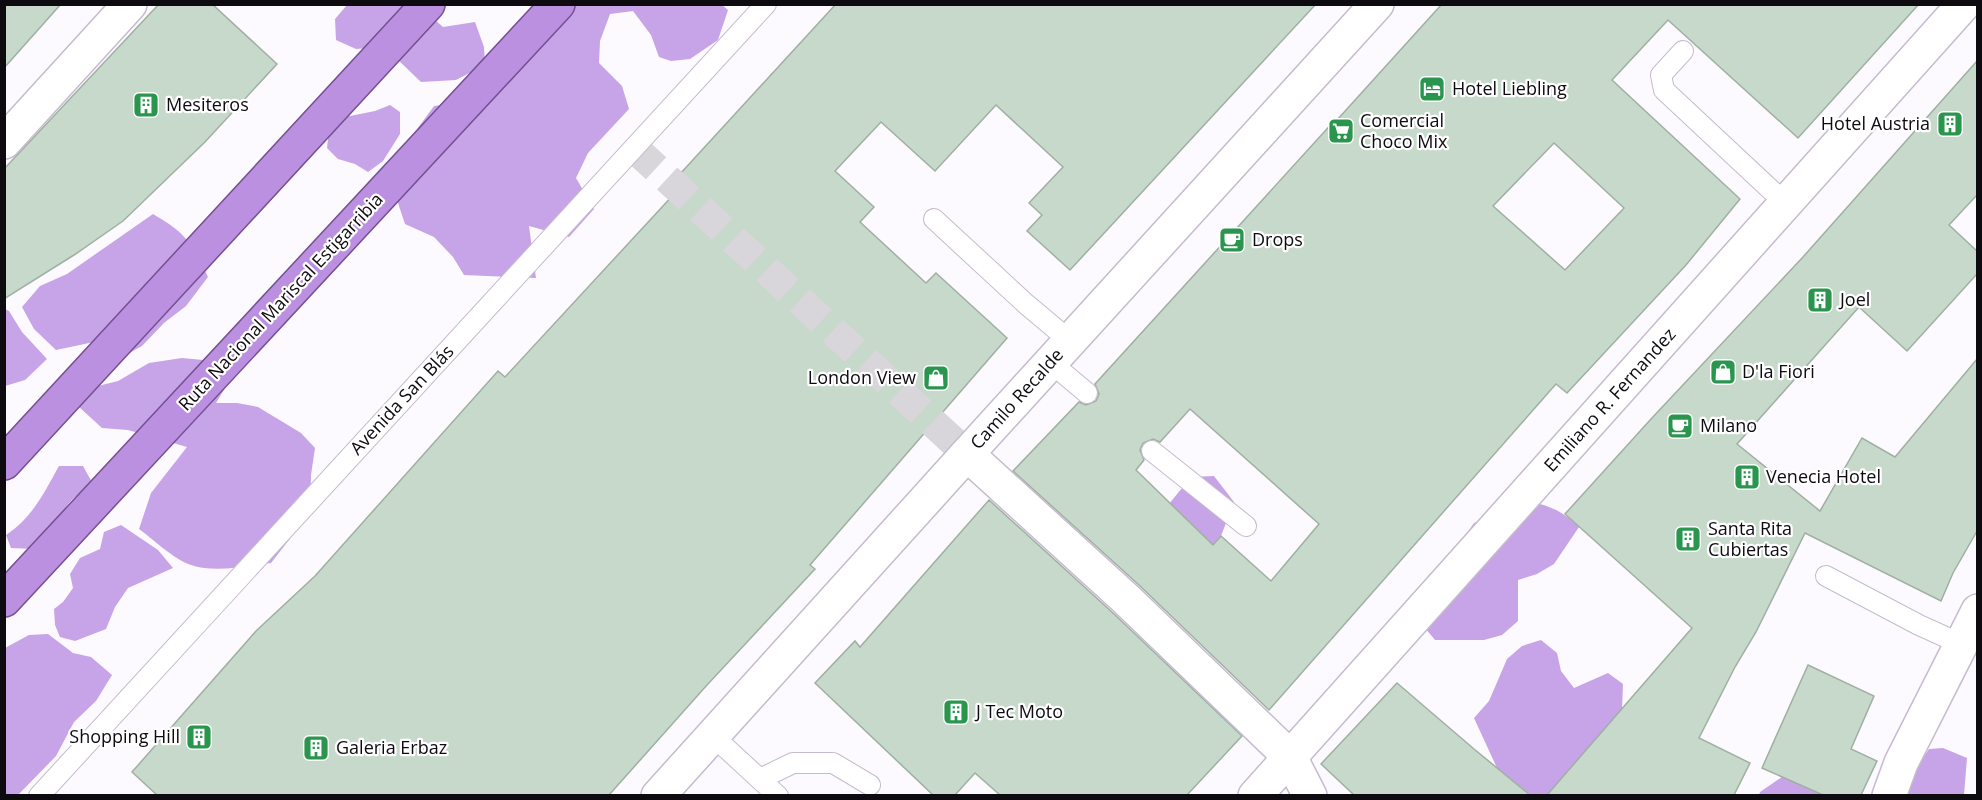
<svg xmlns="http://www.w3.org/2000/svg" width="1982" height="800" font-family="'Open Sans',sans-serif">
<rect width="100%" height="100%" fill="#fcfafe"/>
<!-- forest -->
<g fill="#c6a4e7">
<polygon points="721,4 728,10 718,40 690,59 671,61 659,57 651,35 633,11 610,14 600,41 599,63 622,86 629,109 588,153 576,178 594,209 569,237 529,226 536,278 464,275 453,257 434,237 405,224 387,170 434,106 488,99 535,5"/>
<polygon points="347,5 431,5 434,19 443,27 475,22 484,47 485,65 456,80 421,82 395,57 370,48 356,49 336,40 335,19"/>
<polygon points="390,105 400,112 400,134 383,161 368,172 355,164 338,159 327,148 329,130 340,118 375,111"/>
<path d="M153,214c33,19 39,29 55,63l-22,29 -22,17 -22,23 -20,11 -28,-15 -38,8 -22,-21 -12,-22 18,-21 27,-12z"/>
<polygon points="5,309 9,311 22,332 47,359 25,380 5,386"/>
<path d="M182,358l32,3 17,17 -15,25h21l21,4 43,26 14,15 -4,27 -1,38 -39,50c-26,3 -58,11 -83,1 -18,-8 -34,-24 -49,-35l12,-36 36,-46 -59,-17 -26,-2 -24,-22 16,-19 24,-6 31,-18z"/>
<path d="M59,466h24l10,18c-24,17 -30,20 -36,49l-22,16 -24,-1 -5,-13c26,-17 38,-42 53,-69z"/>
<polygon points="1214,476 1234,502 1221,536 1213,545 1169,504 1191,477"/>
<path d="M1532,502c21,5 31,10 47,25l-25,37 -17,10 -19,6v41l-16,14 -18,5h-49c-5,-7 -15,-16 -18,-25 -7,-20 10,-39 23,-51l25,-2 -3,-22 12,-17z"/>
<polygon points="121,525 158,550 173,568 128,588 115,607 106,629 75,641 60,637 55,625 54,609 63,602 73,588 70,574 80,558 100,549 104,532"/>
<polygon points="48,634 73,653 91,657 112,675 96,701 74,722 56,756 18,795 5,795 5,648 29,635"/>
<polygon points="1541,640 1557,653 1561,671 1574,688 1608,673 1623,684 1622,710 1586,769 1550,795 1531,795 1497,768 1474,718 1489,701 1507,659 1522,646"/>
<polygon points="1943,748 1967,758 1964,795 1905,795 1904,785 1929,749"/>
<polygon points="1782,777 1823,795 1759,795 1760,792"/>
</g>
<!-- building -->
<g fill="#c7d9ca" stroke="#9fb0a2" stroke-width="1.5" fill-rule="evenodd">
<polygon points="4,4 61,4 4,68"/>
<polygon points="159,4 212,4 277,64 205,142 123,221 74,255 4,299 4,169"/>
<polygon points="836,4 1316,4 1070,270 1027,231 1042,215 1029,203 1063,167 996,105 935,171 881,122 835,171 874,207 860,222 926,283 936,273 1007,338 810,565 815,569 707,685 609,795 157,795 132,772 256,631 315,576 498,371 505,377 687,180 680,174"/>
<path d="M1442,4h477l-121,134 -130,-118 -56,60 128,119 -54,66 -119,128 -11,-9 -287,326 -130,-125 -126,-114 66,-69 7,3 10,-4 3,-7 -4,-10 240,-264h2zM1554,143l70,65 -59,62 -72,-64zM1190,409l129,115 -48,57 -50,-45 -8,9 -77,-75 8,-10 -4,-10 3,-7 10,-4 7,3z"/>
<polygon points="1977,61 1977,195 1949,225 1977,251 1977,274 1907,351 1859,307 1737,444 1820,511 1862,438 1895,457 1977,359 1977,531 1953,573 1941,601 1805,533 1756,632 1735,667 1699,738 1750,763 1734,795 1547,795 1692,628 1565,514 1651,419 1803,257"/>
<polygon points="989,500 1113,613 1242,736 1187,795 1000,795 975,773 955,795 933,795 815,683 855,641 860,647"/>
<polygon points="1808,665 1874,696 1851,749 1877,761 1861,795 1823,795 1762,768"/>
<polygon points="1397,683 1474,749 1530,795 1354,795 1321,764"/>
</g>
<g fill="none" stroke-linecap="round" stroke-linejoin="round">
<!-- pedestrian-tunnel -->
<polyline stroke="#d8d6da" stroke-width="30" stroke-dasharray="30 15" stroke-linecap="butt" points="634,148 967,454"/>
<defs>
<g id="service">
<polyline points="1683,51 1661,75 1664,90 1786,204"/>
<polyline points="934,219 1026,304 1070,341"/>
<polyline points="1050,362 1087,393"/>
<polyline points="1152,451 1246,526"/>
<polyline points="1826,576 1919,625 1961,644"/>
<polyline points="713,736 778,796"/>
<polyline points="760,779 793,763 833,763 870,785"/>
<polyline points="39,796 766,4"/>
</g>
<g id="minor">
<polyline points="967,454 1126,599 1290,757 1310,796"/>
<polyline points="658,796 967,454 1377,4"/>
<polyline points="1889,796 1901,763 1978,611"/>
</g>
<g id="tertiary">
<polyline points="4,142 130,4"/>
<polyline points="1255,796 1964,4"/>
</g>
<g id="trunk">
<polyline points="4,463 428,4"/>
<polyline points="4,600 558,4"/>
</g>
</defs>
<!-- service casing -->
<use href="#service" stroke="#c5bbce" stroke-width="22"/>
<!-- minor casing -->
<use href="#minor" stroke="#c5bbce" stroke-width="36"/>
<!-- tertiary casing -->
<use href="#tertiary" stroke="#c5bbce" stroke-width="36"/>
<!-- trunk casing -->
<use href="#trunk" stroke="#745092" stroke-width="36"/>
<!-- service -->
<use href="#service" stroke="#fff" stroke-width="20"/>
<!-- minor -->
<use href="#minor" stroke="#fff" stroke-width="33"/>
<!-- tertiary -->
<use href="#tertiary" stroke="#fff" stroke-width="33"/>
<!-- trunk -->
<use href="#trunk" stroke="#bc90e0" stroke-width="33"/>
</g>
<!-- icons -->
<defs>
<symbol id="hotel-square" viewBox="-11 -11 22 22"><rect x="-9" y="-9" width="18" height="18" rx="4" fill="#29954d" stroke="#fff"/><path d="M-6-4.5h1.5V1H6V5H4.5V3h-9V5H-6ZM-4 0a1.8 1.8 0 1 1 3.6 0ZM.5 0V-2.5h3Q6-2.5 6 0Z" fill="#fff"/></symbol>
<symbol id="building-square" viewBox="-11 -11 22 22"><rect x="-9" y="-9" width="18" height="18" rx="4" fill="#29954d" stroke="#fff"/><path d="M-4-6H4V6H1V3H-1V6H-4ZM-2.5-4.3h1.7v1.8h-1.7ZM.8-4.3h1.7v1.8H.8ZM-2.5-1h1.7V.8h-1.7ZM.8-1h1.7V.8H.8Z" fill="#fff"/></symbol>
<symbol id="supermarket-square" viewBox="-11 -11 22 22"><rect x="-9" y="-9" width="18" height="18" rx="4" fill="#29954d" stroke="#fff"/><path d="M-6-5.5h2.5l.6 2H6L4.5 2H-2.5L-4.4-4H-6ZM-1.5 3.2a1.3 1.3 0 1 0 .1 0ZM3 3.2a1.3 1.3 0 1 0 .1 0Z" fill="#fff"/></symbol>
<symbol id="cafe-square" viewBox="-11 -11 22 22"><rect x="-9" y="-9" width="18" height="18" rx="4" fill="#29954d" stroke="#fff"/><path d="M-5.5-4.5H6V0H3Q3 3.5 0 3.5H-2.5Q-5.5 3.5-5.5 0ZM3-3.2v2h1.7v-2ZM-6 4.5H4V6H-6Z" fill="#fff"/></symbol>
<symbol id="shop-square" viewBox="-11 -11 22 22"><rect x="-9" y="-9" width="18" height="18" rx="4" fill="#29954d" stroke="#fff"/><path d="M-5-2.5h2.3a2.7 3.5 0 0 1 5.4 0H5L5.5 6h-11ZM-1.5-2.5h3a1.5 2.3 0 0 0-3 0Z" fill="#fff"/></symbol>
</defs>
<g fill-rule="evenodd">
<use href="#hotel-square" x="1417" y="74" width="30" height="30"/>
<use href="#building-square" x="131" y="90" width="30" height="30"/>
<use href="#building-square" x="1935" y="109" width="30" height="30"/>
<use href="#supermarket-square" x="1326" y="116" width="30" height="30"/>
<use href="#cafe-square" x="1217" y="225" width="30" height="30"/>
<use href="#building-square" x="1805" y="285" width="30" height="30"/>
<use href="#shop-square" x="1708" y="357" width="30" height="30"/>
<use href="#shop-square" x="921" y="363" width="30" height="30"/>
<use href="#cafe-square" x="1665" y="411" width="30" height="30"/>
<use href="#building-square" x="1732" y="462" width="30" height="30"/>
<use href="#building-square" x="1673" y="524" width="30" height="30"/>
<use href="#building-square" x="941" y="697" width="30" height="30"/>
<use href="#building-square" x="184" y="722" width="30" height="30"/>
<use href="#building-square" x="301" y="733" width="30" height="30"/>
</g>
<g text-anchor="middle" stroke-width="4.5" stroke-linejoin="round" paint-order="stroke">
<!-- poi labels -->
<g font-size="18" fill="#0d0a10" stroke="#fff" text-anchor="start">
<text x="1452" y="95">Hotel Liebling</text>
<text x="166" y="111">Mesiteros</text>
<text x="1360" y="127">Comercial<tspan x="1360" dy="21">Choco Mix</tspan></text>
<text x="1930" y="130" text-anchor="end">Hotel Austria</text>
<text x="1252" y="246">Drops</text>
<text x="1840" y="306">Joel</text>
<text x="1742" y="378">D'la Fiori</text>
<text x="916" y="384" text-anchor="end">London View</text>
<text x="1700" y="432">Milano</text>
<text x="1766" y="483">Venecia Hotel</text>
<text x="1708" y="535">Santa Rita<tspan x="1708" dy="21">Cubiertas</tspan></text>
<text x="976" y="718">J Tec Moto</text>
<text x="180" y="743" text-anchor="end">Shopping Hill</text>
<text x="336" y="754">Galeria Erbaz</text>
</g>
<!-- street labels -->
<g font-size="18" fill="#0d0a10" stroke="#fff">
<text transform="translate(281 302) rotate(-47)" y="6">Ruta Nacional Mariscal Estigarribia</text>
<text transform="translate(1017 399) rotate(-48)" y="6">Camilo Recalde</text>
<text transform="translate(402 400) rotate(-47)" y="6">Avenida San Blás</text>
<text transform="translate(1610 400) rotate(-48)" y="6">Emiliano R. Fernandez</text>
</g>
</g>
<!-- border -->
<rect width="1982" height="800" fill="none" stroke="#0d0a10" stroke-width="12"/>
</svg>
